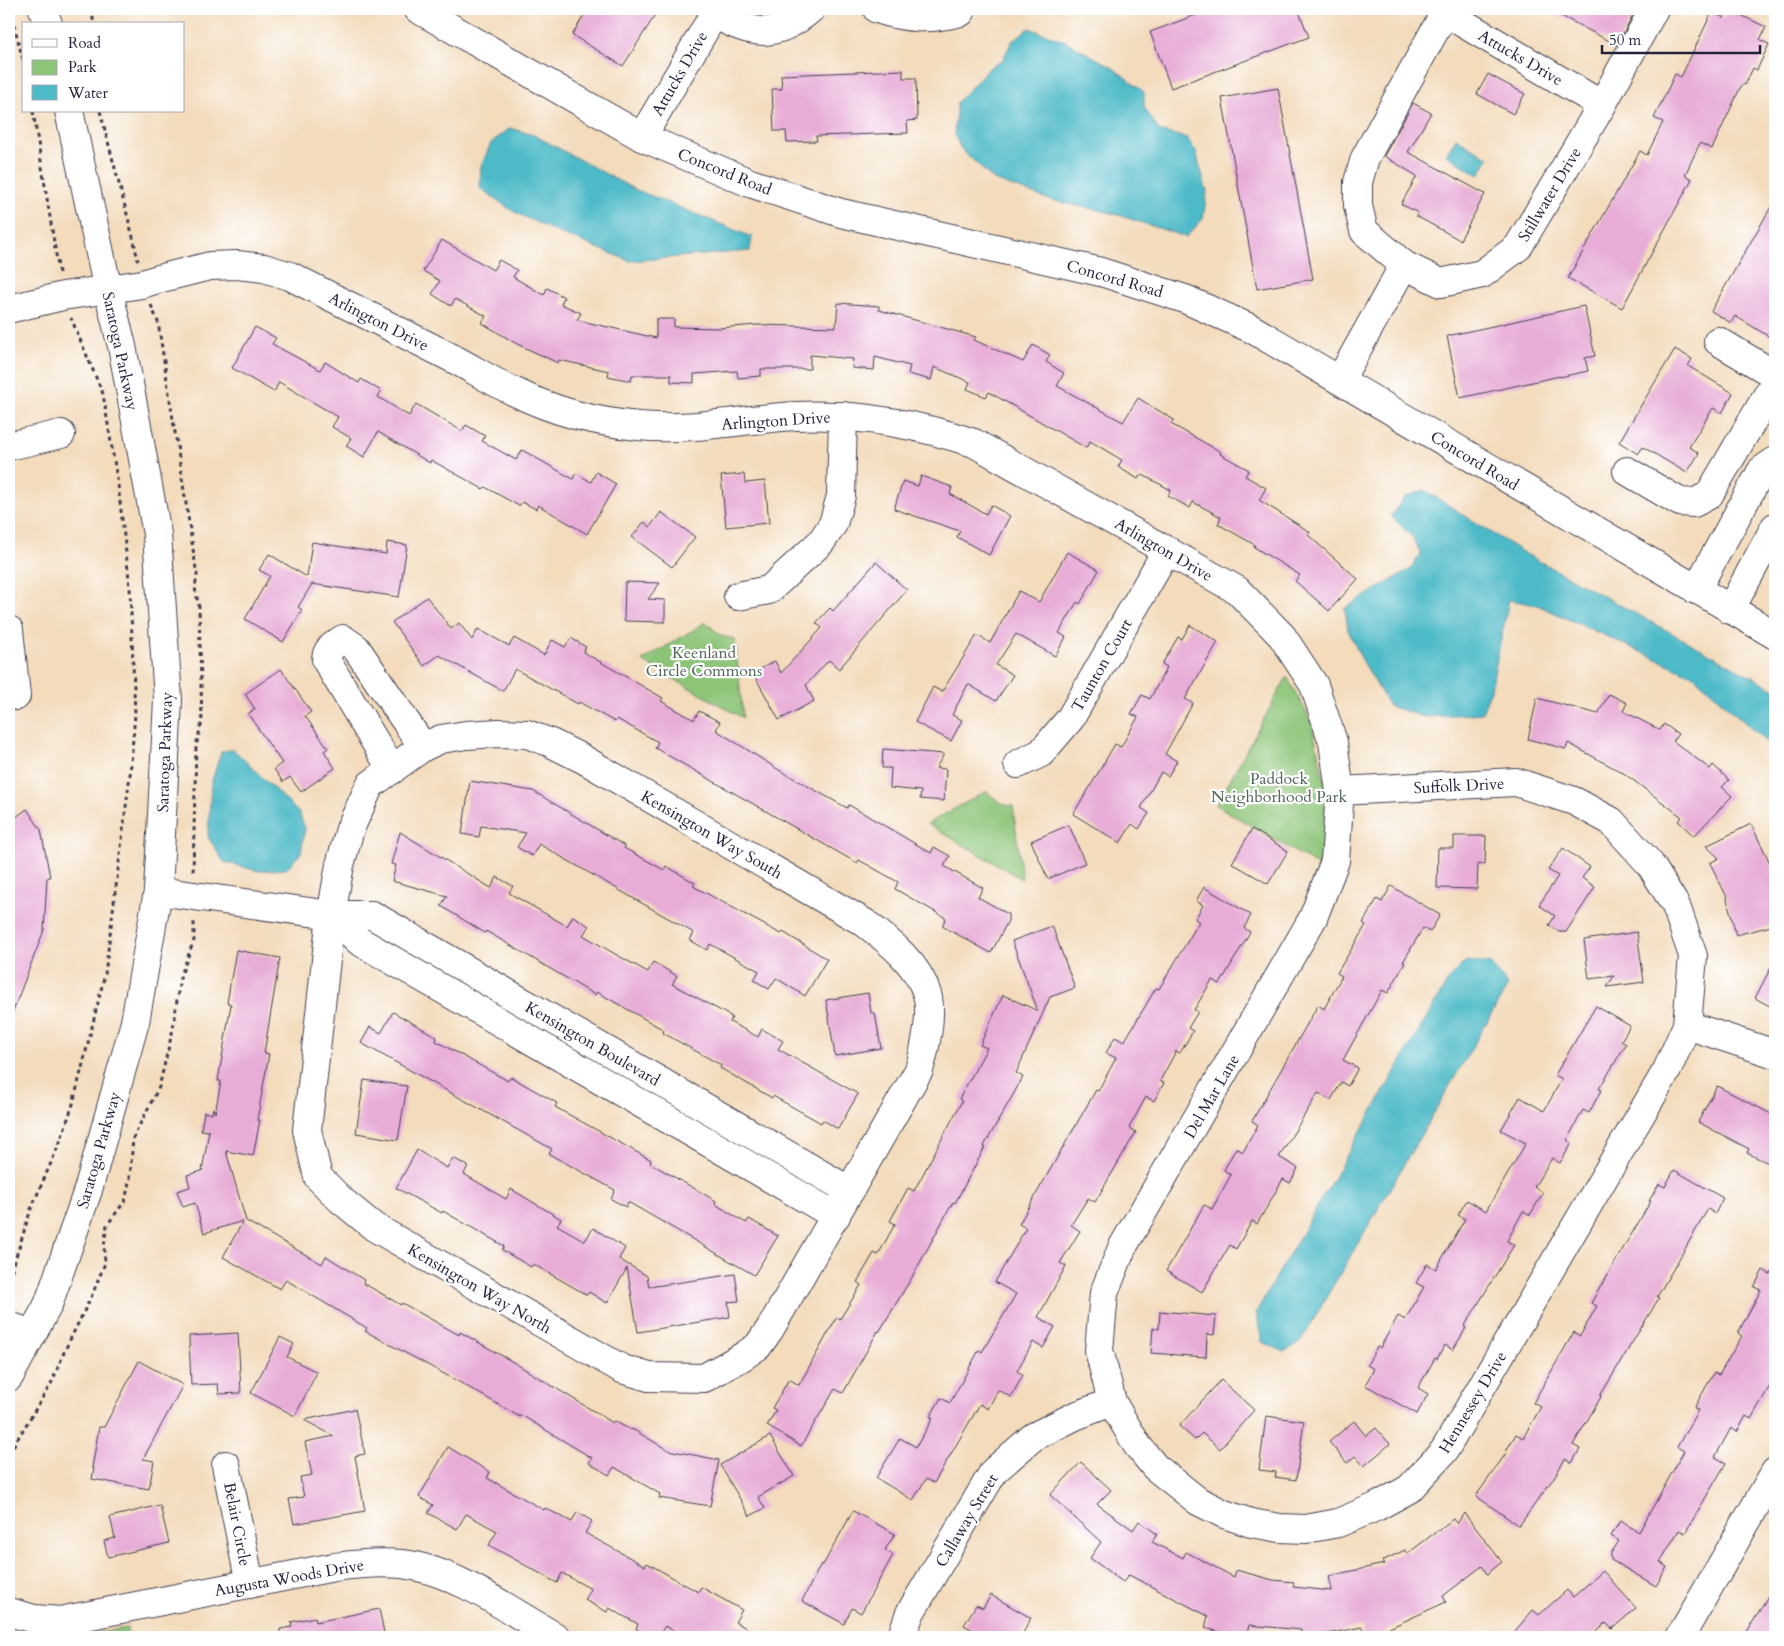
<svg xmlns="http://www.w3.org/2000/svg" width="1784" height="1646" font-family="Cardo,serif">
<rect width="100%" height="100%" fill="#fff"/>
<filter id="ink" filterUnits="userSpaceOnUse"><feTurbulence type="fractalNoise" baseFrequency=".02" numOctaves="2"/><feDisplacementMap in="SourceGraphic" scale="10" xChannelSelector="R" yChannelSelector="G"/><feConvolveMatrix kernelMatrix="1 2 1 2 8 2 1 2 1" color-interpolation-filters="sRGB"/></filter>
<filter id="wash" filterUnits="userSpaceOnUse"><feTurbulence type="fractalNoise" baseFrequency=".0096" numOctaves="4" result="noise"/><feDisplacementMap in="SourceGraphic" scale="20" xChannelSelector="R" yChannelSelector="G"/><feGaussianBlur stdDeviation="1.12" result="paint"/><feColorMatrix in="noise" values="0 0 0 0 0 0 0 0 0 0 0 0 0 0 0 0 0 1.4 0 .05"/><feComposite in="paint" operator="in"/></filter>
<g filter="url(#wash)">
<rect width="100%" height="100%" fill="#f3dbbc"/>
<!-- green -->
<g fill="#8dc578" stroke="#58745a">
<polygon points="706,622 721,636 735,639 743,718 642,661"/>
<polygon points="1287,677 1311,721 1325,784 1326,829 1319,866 1216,805"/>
<path d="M987,791c7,8 15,14 26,15l9,73 -95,-55z"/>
<polygon points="127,1628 128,1637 71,1637"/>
</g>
<!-- water -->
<g fill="#4dbac8" stroke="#386e82">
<polygon points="1029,28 1065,41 1112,67 1144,92 1144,107 1159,131 1187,138 1196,152 1207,192 1203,219 1186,237 1112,213 1050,200 994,180 961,149 954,134 957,102 990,67 1002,61 1012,41"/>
<polygon points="510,128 534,135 632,188 752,237 750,251 630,261 557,232 514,212 480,188 481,166 491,143"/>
<polygon points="1456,138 1489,158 1479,175 1446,155"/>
<polygon points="1424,490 1524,553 1775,689 1775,755 1766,742 1694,676 1537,605 1509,600 1491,689 1482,713 1425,717 1389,706 1361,658 1348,630 1345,608 1409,570 1421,554 1413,538 1391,516 1404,498"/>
<polygon points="233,749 299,813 305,828 301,853 286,869 258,871 224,862 208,837 211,784 221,752"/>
<polygon points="1466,961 1491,964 1508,986 1301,1341 1285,1352 1262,1342 1256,1312 1450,977"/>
</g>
<g id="blocks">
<!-- building -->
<g fill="#e8add7">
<polygon points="588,9 659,9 623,66 572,35"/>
<polygon points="1212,9 1298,9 1309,37 1171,88 1150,32"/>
<polygon points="1548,9 1636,9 1617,45"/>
<polygon points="1728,9 1766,27 1760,40 1769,44 1757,70 1753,68 1745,85 1742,84 1712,149 1700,143 1685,175 1692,179 1622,308 1568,278 1640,151 1647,155 1663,122 1654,118 1675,74 1681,77 1712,12 1724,18"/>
<polygon points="903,70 903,78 916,78 917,120 907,121 908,133 816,136 817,141 787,142 786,131 774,131 772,89 782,89 781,75"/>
<polygon points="1488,74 1525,94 1513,114 1477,94"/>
<polygon points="1278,88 1313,279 1257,289 1222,98"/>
<polygon points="1413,103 1431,113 1408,152 1485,194 1460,240 1416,216 1418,213 1401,204 1417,176 1384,156"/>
<polygon points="1775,200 1775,340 1735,316 1731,323 1711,311"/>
<polygon points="442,240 493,270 499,260 517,270 513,277 544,295 547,288 564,297 561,304 581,313 577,320 656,338 656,319 674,319 674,327 719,328 757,325 836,327 838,303 879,306 879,310 976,337 974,340 1023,362 1033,345 1050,355 1046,362 1064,373 1057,386 1123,422 1138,398 1174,420 1171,424 1221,452 1220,454 1249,470 1245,476 1266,488 1259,500 1310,532 1308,535 1358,579 1329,611 1295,581 1300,575 1254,547 1255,545 1218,524 1221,517 1193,502 1190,508 1168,496 1171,490 1141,474 1138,479 1118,467 1122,460 1090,441 1086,448 989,392 986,397 967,389 970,382 934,367 931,380 908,374 910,366 875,357 874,370 852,368 853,359 810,355 810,369 761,369 761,376 738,378 737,371 694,374 694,383 671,382 671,375 632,375 631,381 608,376 609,371 559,360 558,363 517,344 482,323 486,316 455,299 451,306 432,294 440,281 423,271"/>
<polygon points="1584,306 1595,356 1585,358 1588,371 1560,377 1560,376 1460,398 1447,336"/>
<polygon points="255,327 276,338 272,344 320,370 325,362 359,383 361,379 381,391 378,397 409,416 416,404 462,431 466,425 485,436 482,441 516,460 522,450 573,479 576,473 591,482 596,472 616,484 587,534 538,505 536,509 522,502 519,506 485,487 483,489 431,460 430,463 378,432 364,457 346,446 351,438 332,427 338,417 279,382 274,392 232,368"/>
<polygon points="1675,349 1692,359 1688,366 1733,393 1722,413 1713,408 1689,447 1699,453 1687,473 1643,447 1638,454 1619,442"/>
<polygon points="744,474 745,483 765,481 769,523 726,527 721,476"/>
<polygon points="921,476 952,487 950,494 986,514 991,505 1010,516 989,555 957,537 960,531 894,509 903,481 918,486"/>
<polygon points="661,512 695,537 672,567 632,537 644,522 650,527"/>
<polygon points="312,542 386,554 387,542 407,545 399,597 312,584 298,607 302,610 283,642 245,619 270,576 259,570 269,554 307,577"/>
<polygon points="1067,552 1099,570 1080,604 1077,602 1059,633 1066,637 1055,656 1016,634 996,665 1013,675 996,701 968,684 952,715 962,720 951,741 915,722 933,687 942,692 977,635 990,643 1019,591 1039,602"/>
<polygon points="876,562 907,590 839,669 829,660 806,685 814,701 779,720 753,673 775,661 781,673 822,628 816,623 830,608 833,611"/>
<polygon points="625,582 660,583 648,599 665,600 665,622 624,621"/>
<polygon points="427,597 451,629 459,623 472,640 478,629 509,646 514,638 544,655 552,640 565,647 571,638 586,647 583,652 663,698 661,701 694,720 699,711 720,722 716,730 779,770 847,808 849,805 931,853 934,847 950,856 944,866 983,888 978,897 1008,914 1008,921 991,953 942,926 946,918 895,889 898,882 859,860 857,863 655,748 658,742 617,719 615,722 579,702 578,704 515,669 503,691 439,655 424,666 392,622"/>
<polygon points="1190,625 1218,642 1185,699 1193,703 1165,754 1177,761 1168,776 1161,772 1141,808 1149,813 1139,829 1132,824 1120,843 1073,814 1087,792 1115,744 1121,747 1138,717 1131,714 1142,695 1150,699 1167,667 1162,664 1178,637 1182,639"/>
<polygon points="281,669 311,712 305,716 328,748 324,751 335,768 301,792 290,777 283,782 274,769 282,763 248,714 255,709 245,694"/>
<polygon points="1609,694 1627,703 1623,711 1660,730 1664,724 1678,734 1673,741 1710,769 1713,765 1729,780 1722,787 1732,796 1694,836 1678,821 1682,817 1625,774 1568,743 1566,749 1528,739 1537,698 1598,714"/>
<polygon points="883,749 944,754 936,768 946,769 944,801 920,799 921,791 890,788 891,768 882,768"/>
<polygon points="470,781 533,791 625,846 624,848 664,870 666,866 695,883 693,886 781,934 783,932 827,959 805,996 776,978 769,989 754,980 759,971 710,944 707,950 690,940 694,933 539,844 532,856 517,847 526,833 481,826 479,837 462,834"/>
<polygon points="27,809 41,830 50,877 47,878 44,930 10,1019 9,1019 9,822"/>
<polygon points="1751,824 1775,873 1775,925 1736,935 1726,895 1710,863 1719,858 1706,846"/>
<polygon points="1069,825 1085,863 1048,879 1031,841"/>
<polygon points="1252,829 1288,851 1268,884 1232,863"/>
<polygon points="400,832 491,888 497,877 513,886 509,893 567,926 573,916 589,926 583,935 615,954 648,972 653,962 677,976 672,984 732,1017 730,1022 758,1037 762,1029 783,1041 778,1049 858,1094 838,1129 823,1120 821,1123 773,1096 772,1098 720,1068 721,1065 663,1033 664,1030 597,992 595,995 486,931 485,933 441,906 447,896 392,881 396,865 391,864"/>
<polygon points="1454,836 1486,836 1485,865 1478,864 1477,889 1437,888 1438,848 1454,848"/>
<polygon points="1563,848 1590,867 1582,878 1595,887 1566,932 1559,932 1549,925 1555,916 1539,905 1558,876 1548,870"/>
<polygon points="1391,886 1440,915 1430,932 1423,928 1403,962 1405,963 1388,993 1382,990 1343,1060 1358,1068 1348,1086 1341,1082 1331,1100 1318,1093 1279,1157 1298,1168 1290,1183 1283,1179 1257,1224 1252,1221 1236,1249 1230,1245 1202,1292 1166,1271 1204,1205 1212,1209 1231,1175 1224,1170 1236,1148 1243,1152 1258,1125 1252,1121 1318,1005 1324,1009 1342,976 1337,973 1366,925 1363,923 1377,899 1382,902"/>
<polygon points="1204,887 1251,915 1244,928 1250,932 1220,984 1212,980 1194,1010 1198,1012 1188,1028 1193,1031 1180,1053 1176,1051 1160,1081 1164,1083 1154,1101 1146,1097 1129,1128 1136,1132 1095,1202 1088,1198 1071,1225 1080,1231 1060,1263 1066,1266 1038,1317 1055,1327 1043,1348 1033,1342 1017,1371 1023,1375 1011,1397 998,1390 988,1409 980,1404 934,1483 926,1479 913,1500 876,1478 900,1438 916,1447 933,1418 930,1417 941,1398 950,1403 979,1350 982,1352 1016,1294 995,1282 1026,1228 1019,1224 1096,1090 1098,1091 1116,1058 1106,1053 1115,1037 1124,1042 1156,988 1159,989 1199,922 1195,919 1203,905 1196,901"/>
<polygon points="1052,926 1075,988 1050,997 1016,1073 1023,1077 984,1146 985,1147 955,1203 953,1202 912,1277 879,1332 878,1331 843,1393 835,1389 801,1446 767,1426 776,1410 772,1408 789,1379 799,1385 837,1317 840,1319 861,1285 857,1282 874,1253 878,1255 895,1224 890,1221 908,1188 914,1191 962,1101 959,1099 987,1048 980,1045 1003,995 1038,1011 1012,941"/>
<polygon points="1637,932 1644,982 1607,987 1614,976 1589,979 1584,940"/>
<polygon points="236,950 280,958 264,1053 269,1054 257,1120 260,1120 253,1156 226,1151 246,1221 322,1264 326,1256 364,1280 363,1283 401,1305 402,1303 459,1335 460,1332 513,1362 613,1423 614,1421 631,1430 632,1429 668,1450 719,1460 710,1506 659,1498 660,1494 614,1467 609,1475 589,1463 592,1458 521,1415 520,1417 461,1383 365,1331 367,1328 286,1280 280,1289 223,1257 243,1221 204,1233 195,1203 183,1207 177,1191 190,1187 187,1175 202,1171 209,1131 201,1130 204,1112 212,1114 213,1108 215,1113 221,1081 218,1081 231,1004 227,1003"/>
<polygon points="1775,960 1775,1009 1755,998"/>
<polygon points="868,993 871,1013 875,1013 881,1048 835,1056 826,1000"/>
<polygon points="1596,1006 1630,1026 1621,1041 1626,1044 1599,1089 1601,1090 1589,1113 1583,1110 1567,1140 1572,1143 1560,1163 1552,1158 1534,1187 1543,1193 1530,1215 1523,1211 1507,1241 1514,1245 1464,1327 1466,1328 1453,1350 1445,1345 1437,1359 1435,1358 1418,1388 1428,1394 1417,1414 1365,1385 1374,1369 1367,1365 1377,1347 1380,1348 1398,1316 1405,1320 1424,1287 1416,1283 1427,1264 1436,1269 1465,1219 1458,1215 1467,1200 1486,1211 1526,1143 1501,1130 1520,1097 1544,1111 1562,1079 1555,1075"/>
<polygon points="393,1012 437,1037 436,1041 508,1081 511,1077 557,1103 555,1107 651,1160 650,1163 716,1201 715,1204 746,1223 749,1219 778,1236 754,1275 628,1202 626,1207 611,1199 615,1190 549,1154 552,1149 361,1043 370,1027 381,1033"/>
<polygon points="364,1080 407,1086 398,1140 356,1133"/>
<polygon points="1717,1086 1775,1116 1775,1166 1747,1153 1749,1149 1698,1122"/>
<polygon points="417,1150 447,1168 453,1158 468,1166 464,1174 506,1199 511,1189 561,1219 557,1225 585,1241 593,1228 625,1248 619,1259 647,1276 649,1287 735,1274 739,1301 728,1302 730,1317 638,1332 627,1268 607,1303 589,1292 587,1295 533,1264 531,1267 502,1250 504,1246 443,1211 442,1213 396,1188"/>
<polygon points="1674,1170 1723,1198 1715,1214 1708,1209 1657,1297 1659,1298 1600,1396 1601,1397 1573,1445 1580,1449 1572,1463 1565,1459 1553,1479 1519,1526 1476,1496 1507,1452 1506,1451 1516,1434 1523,1438 1541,1407 1533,1403 1574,1332 1580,1336 1597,1306 1591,1303 1651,1201 1649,1201 1659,1184 1665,1187"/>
<polygon points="1775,1264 1775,1377 1751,1419 1746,1416 1737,1432 1731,1428 1715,1457 1726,1463 1685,1533 1679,1530 1660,1562 1667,1567 1656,1586 1611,1560 1611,1553 1619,1541 1611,1536 1620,1521 1639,1532 1684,1451 1677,1447 1698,1410 1694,1408 1714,1373 1719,1375 1742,1336 1738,1333 1761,1290 1754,1287 1763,1270 1770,1274"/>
<polygon points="1160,1311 1216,1316 1214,1335 1207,1334 1206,1357 1151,1353 1153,1328 1159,1329"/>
<polygon points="238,1333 241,1393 219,1394 218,1384 191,1385 189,1336"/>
<polygon points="280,1337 294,1344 287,1357 317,1372 295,1416 251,1393"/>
<polygon points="139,1361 183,1385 143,1459 154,1461 149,1489 92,1479 94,1468 92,1468 99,1427 104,1427"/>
<polygon points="1221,1380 1254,1410 1220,1449 1202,1433 1195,1440 1179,1426"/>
<polygon points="355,1409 365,1454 355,1456 365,1511 294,1524 289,1499 304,1497 300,1477 312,1475 305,1442 334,1436 304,1420"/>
<polygon points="1266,1416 1304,1421 1296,1480 1275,1477 1276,1472 1259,1470"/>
<polygon points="1354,1421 1366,1436 1376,1428 1390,1444 1364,1466 1355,1456 1347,1463 1329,1442"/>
<polygon points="770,1436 794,1476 758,1497 765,1508 750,1516 720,1465"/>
<polygon points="448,1447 490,1472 487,1478 544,1510 545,1508 572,1522 577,1512 592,1521 585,1533 645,1566 647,1563 698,1592 701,1587 742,1610 735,1622 763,1637 685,1637 665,1626 658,1637 651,1637 636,1629 638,1624 609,1608 607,1612 585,1600 591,1589 562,1573 557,1583 489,1545 497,1531 466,1514 457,1529 428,1513 433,1505 419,1497"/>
<polygon points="1081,1462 1111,1490 1097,1504 1133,1530 1139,1521 1157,1534 1152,1542 1183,1558 1186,1552 1234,1577 1236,1570 1273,1580 1294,1582 1293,1587 1332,1591 1329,1576 1384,1564 1382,1561 1405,1550 1407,1554 1453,1519 1457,1524 1464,1513 1502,1562 1487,1574 1482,1566 1443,1596 1446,1602 1385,1630 1385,1633 1365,1637 1362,1627 1312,1637 1300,1637 1301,1630 1249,1625 1246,1637 1238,1637 1205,1628 1208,1616 1129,1575 1123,1582 1090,1558 1101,1542 1050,1495"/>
<polygon points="160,1505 169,1543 108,1557 104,1541 115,1538 110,1517"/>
<polygon points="853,1511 895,1534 885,1550 893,1555 861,1613 852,1608 844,1624 802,1601 821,1564 823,1565"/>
<polygon points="1603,1571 1636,1608 1612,1629 1606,1623 1589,1637 1510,1637 1533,1610 1539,1615 1567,1590 1573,1597"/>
<polygon points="1775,1584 1775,1637 1744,1637"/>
<polygon points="991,1595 1031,1618 1021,1637 985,1637 964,1625 976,1605 983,1608"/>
<polygon points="379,1609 385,1637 280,1637 280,1629 292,1627 291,1622 315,1617 316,1622"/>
</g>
</g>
</g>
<g filter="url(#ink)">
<use href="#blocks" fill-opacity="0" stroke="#413e4e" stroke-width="1"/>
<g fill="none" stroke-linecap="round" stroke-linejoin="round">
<defs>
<g id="minor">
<polyline points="43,9 48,24"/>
<polyline points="418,9 642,137 750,183 841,213 1101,272 1185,299 1252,329 1775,635"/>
<path d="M877,9c30,10 53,11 84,3"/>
<polyline points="1439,9 1602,105"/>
<polyline points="1445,12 1365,158 1358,182 1358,206 1364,231 1404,265 1441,283 1482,274 1518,247 1602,105 1654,9"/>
<path d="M714,14c39,21 61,26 97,-5"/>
<polyline points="642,137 717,9"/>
<path d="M9,309l54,-13 79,-12 16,-5 52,-13 27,-1 27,3 26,8c54,27 108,55 162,82 21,11 41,24 63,34 38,19 81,30 123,34 53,5 105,-7 158,-10 61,-3 120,8 178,27l263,147 45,46 32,49 19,57 7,49 -5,70 -22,57 -191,330 -18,45 -5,57 13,52 25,43 18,22 43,34 26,13 27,9 29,5 26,1 32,-6 38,-16 33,-18 35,-38 223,-381 20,-45 6,-69 -17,-50 -26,-42 -39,-43 -37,-20 -58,-19 -176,9"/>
<polyline points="1718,341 1775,375"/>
<polyline points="1340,380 1404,265"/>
<polyline points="9,446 61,434"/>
<polyline points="1627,471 1680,502 1694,503 1709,495 1775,382"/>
<polyline points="1696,590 1762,470 1775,461"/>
<polyline points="738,596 769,590 821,542 833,524 841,496 843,416"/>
<polyline points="1730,610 1775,527"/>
<polyline points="9,630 16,696"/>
<path d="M499,733l28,1 24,9 32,16 282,164c24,18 53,41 62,71 6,20 -2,56 -8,76l-149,259 -12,17 -16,11 -38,21 -55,-1 -27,-8 -248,-142 -33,-27 -23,-23 -11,-47 24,-215 9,-50 10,-36 20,-44 53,-38 18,-8 25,-4z"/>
<polyline points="1018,764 1041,753 1070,719 1167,550"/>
<path d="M392,770l-66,-110c0,-11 8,-15 17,-21l13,9 67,99"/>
<polyline points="158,891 331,915 372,915 850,1191"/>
<polyline points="331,915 359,941 836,1216"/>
<polyline points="1687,1025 1775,1054"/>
<polyline points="9,1326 32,1334"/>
<polyline points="9,1377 48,1305 88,1190 135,1022 158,891 168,700 157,534 122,346 108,290 69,111"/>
<polyline points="226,1465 250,1584"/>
<path d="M9,1612l25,7 26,2 274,-54c23,-3 45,-5 68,-3 53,6 108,47 154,73"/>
<polyline points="903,1637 904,1630 910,1613 994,1471 1033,1437 1075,1416 1112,1402"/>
<polyline points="1680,1637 1775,1472"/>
</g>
</defs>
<!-- minor casing -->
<use href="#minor" stroke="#413e4e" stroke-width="30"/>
<!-- path -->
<g stroke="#413e4e" stroke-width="3" stroke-dasharray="4 4" stroke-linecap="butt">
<polyline points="10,9 24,64"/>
<polyline points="91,9 94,24"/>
<polyline points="33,111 59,273"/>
<polyline points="100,111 134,241 138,261"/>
<polyline points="151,305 158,322 197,575 195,588 199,607 202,722 196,746 193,873"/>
<polyline points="9,1279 31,1209 60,1142 73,1104 105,974 130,775 135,714 130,587 118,485 103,394 71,318"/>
<polyline points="9,1453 52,1382 65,1350 93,1293 105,1263 104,1247 107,1225 125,1201 130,1178 133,1138 159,1087 173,1029 180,978 194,940 194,919"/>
</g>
<!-- minor -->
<use href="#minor" stroke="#fff" stroke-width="28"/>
</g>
</g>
<g text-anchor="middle" stroke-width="4.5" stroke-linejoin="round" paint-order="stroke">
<!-- street labels -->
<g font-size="16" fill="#22223b" stroke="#fff">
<text transform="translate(1521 57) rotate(30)" y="6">Attucks Drive</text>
<text transform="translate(679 73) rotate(-60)" y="6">Attucks Drive</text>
<text transform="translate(725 171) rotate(22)" y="6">Concord Road</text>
<text transform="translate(1549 194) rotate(-59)" y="6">Stillwater Drive</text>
<text transform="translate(1115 278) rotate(16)" y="6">Concord Road</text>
<text transform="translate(379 321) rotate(27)" y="6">Arlington Drive</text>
<text transform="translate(121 351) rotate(78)" y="6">Saratoga Parkway</text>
<text transform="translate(776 420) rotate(-4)" y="6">Arlington Drive</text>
<text transform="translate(1475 460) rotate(31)" y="6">Concord Road</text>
<text transform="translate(1164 549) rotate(30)" y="6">Arlington Drive</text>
<text transform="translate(1101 665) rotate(-60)" y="6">Taunton Court</text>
<text transform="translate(164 752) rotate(-88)" y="6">Saratoga Parkway</text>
<text transform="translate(1459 785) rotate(-3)" y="6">Suffolk Drive</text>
<text transform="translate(712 834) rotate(30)" y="6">Kensington Way South</text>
<text transform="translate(593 1043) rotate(30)" y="6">Kensington Boulevard</text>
<text transform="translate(1211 1096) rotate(-60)" y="6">Del Mar Lane</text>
<text transform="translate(98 1150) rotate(-74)" y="6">Saratoga Parkway</text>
<text transform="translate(480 1288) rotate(30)" y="6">Kensington Way North</text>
<text transform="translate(1472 1402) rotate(-59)" y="6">Hennessey Drive</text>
<text transform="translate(966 1520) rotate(-59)" y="6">Callaway Street</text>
<text transform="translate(238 1524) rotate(79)" y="6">Belair Circle</text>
<text transform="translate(289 1577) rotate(-10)" y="6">Augusta Woods Drive</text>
</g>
<!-- park labels -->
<g font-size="16" fill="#4d6353" stroke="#fff">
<text x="704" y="658">Keenland<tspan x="704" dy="18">Circle Commons</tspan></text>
<text x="1279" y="784">Paddock<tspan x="1279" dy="18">Neighborhood Park</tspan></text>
</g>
</g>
<!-- margin -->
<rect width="1784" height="1646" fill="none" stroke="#fff" stroke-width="30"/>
<!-- legend -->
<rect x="22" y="22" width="162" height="90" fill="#ffffff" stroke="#a7a7b1"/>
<rect x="32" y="39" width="25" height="8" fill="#ffffff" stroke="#a7a7b1"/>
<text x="68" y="48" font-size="15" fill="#22223b">Road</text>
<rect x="32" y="60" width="25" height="15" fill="#8dc578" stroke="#a7a7b1"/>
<text x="68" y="72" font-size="15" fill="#22223b">Park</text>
<rect x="32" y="85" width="25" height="15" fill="#4dbac8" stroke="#a7a7b1"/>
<text x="68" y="98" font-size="15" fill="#22223b">Water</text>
<!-- scale -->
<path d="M1602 45v8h158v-8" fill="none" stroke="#22223b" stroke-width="2.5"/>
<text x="1609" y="45" font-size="15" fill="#22223b" stroke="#ffffff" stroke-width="4" paint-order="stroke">50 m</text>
</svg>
